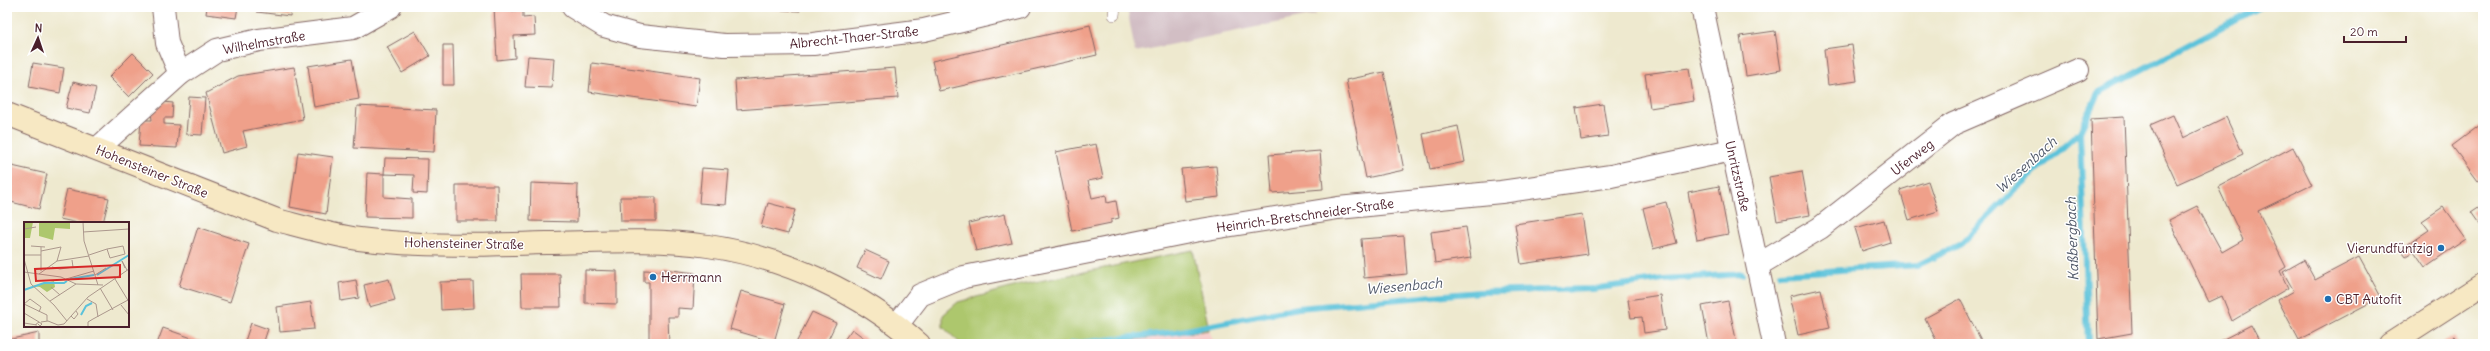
<svg xmlns="http://www.w3.org/2000/svg" width="2490" height="351" font-family="Delius,sans-serif">
<rect width="100%" height="100%" fill="#fff"/>
<filter id="ink" filterUnits="userSpaceOnUse"><feTurbulence type="fractalNoise" baseFrequency=".025" numOctaves="2"/><feDisplacementMap in="SourceGraphic" scale="8" xChannelSelector="R" yChannelSelector="G"/><feConvolveMatrix kernelMatrix="1 2 1 2 8 2 1 2 1" color-interpolation-filters="sRGB"/></filter>
<filter id="wash" filterUnits="userSpaceOnUse"><feTurbulence type="fractalNoise" baseFrequency=".012" numOctaves="4" result="noise"/><feDisplacementMap in="SourceGraphic" scale="16" xChannelSelector="R" yChannelSelector="G"/><feGaussianBlur stdDeviation="0.9" result="paint"/><feColorMatrix in="noise" values="0 0 0 0 0 0 0 0 0 0 0 0 0 0 0 0 0 1.4 0 .05"/><feComposite in="paint" operator="in"/></filter>
<g filter="url(#wash)">
<rect width="100%" height="100%" fill="#eee9cf"/>
<!-- built -->
<polygon fill="#f7d0ce" points="1209,330 1213,344 1103,344"/>
<!-- industrial -->
<polygon fill="#d2bec4" points="1127,7 1314,7 1315,15 1135,52"/>
<!-- green -->
<polygon fill="#adc76d" stroke="#7c734c" points="1193,250 1209,330 1103,344 961,344 943,327 943,315 958,302 1025,284"/>
<g fill="none" stroke-linecap="round" stroke-linejoin="round">
<!-- stream -->
<g stroke="#5cc2da" stroke-width="6">
<polyline points="2080,132 2088,344"/>
<polyline points="1780,274 1918,265 1961,244 2014,191 2080,132 2098,93 2259,7"/>
<polyline points="1071,344 1176,332 1298,308 1480,292 1592,289 1664,279 1742,274"/>
</g>
</g>
<g id="blocks">
<!-- building -->
<g fill="#efa08a">
<polygon points="207,7 238,7 236,18 206,14"/>
<polygon points="258,7 291,7 290,16 257,12"/>
<polygon points="494,7 512,7 512,11 523,10 523,18 534,17 535,35 514,36 515,58 497,60"/>
<polygon points="732,7 800,7 800,11"/>
<polygon points="1090,25 1097,55 939,91 932,61"/>
<polygon points="415,31 430,56 402,73 387,47"/>
<polygon points="1775,31 1781,70 1746,76 1740,36"/>
<polygon points="443,45 453,45 454,85 443,85"/>
<polygon points="1852,45 1857,81 1828,85 1824,49"/>
<polygon points="133,53 153,73 129,97 109,77"/>
<polygon points="528,56 554,58 552,88 525,87"/>
<polygon points="352,59 359,99 314,107 308,66"/>
<polygon points="33,63 64,68 60,93 29,87"/>
<polygon points="592,63 700,78 696,107 589,92"/>
<polygon points="294,67 303,119 243,131 247,146 222,153 206,93 238,76"/>
<polygon points="895,68 898,98 737,110 735,80"/>
<polygon points="1689,68 1694,101 1650,108 1645,74"/>
<polygon points="1384,72 1404,170 1366,178 1346,80"/>
<polygon points="73,82 96,88 90,113 66,108"/>
<polygon points="189,97 205,98 202,135 186,134"/>
<polygon points="164,102 173,103 172,118 164,118 164,124 179,125 177,148 139,146 141,120 152,120 151,112"/>
<polygon points="1603,104 1608,136 1581,140 1576,108"/>
<polygon points="357,106 436,110 434,152 354,148"/>
<polygon points="2173,115 2183,138 2226,117 2243,154 2177,184 2150,125"/>
<polygon points="2124,117 2132,333 2098,339 2091,119"/>
<polygon points="2480,125 2483,130 2483,178 2478,181 2452,146"/>
<polygon points="1458,126 1465,162 1430,169 1423,134"/>
<polygon points="1096,144 1103,178 1088,181 1092,198 1106,195 1107,203 1116,201 1119,218 1111,220 1111,223 1072,231 1056,152"/>
<polygon points="2293,147 2312,185 2258,211 2286,267 2280,271 2288,288 2232,321 2222,296 2209,302 2169,220 2197,206 2222,252 2243,240 2218,187"/>
<polygon points="1320,151 1323,189 1272,193 1269,155"/>
<polygon points="298,152 333,157 326,214 290,207"/>
<polygon points="385,158 428,159 427,194 413,193 414,175 384,174"/>
<polygon points="12,166 47,174 39,209 7,201 7,187"/>
<polygon points="1216,166 1219,197 1185,201 1181,169"/>
<polygon points="702,168 729,170 726,205 699,203"/>
<polygon points="1802,171 1810,215 1777,221 1769,177"/>
<polygon points="367,173 384,174 384,197 412,199 412,218 365,217"/>
<polygon points="1928,181 1938,211 1909,220 1900,190"/>
<polygon points="531,183 578,185 577,222 530,221"/>
<polygon points="456,185 497,185 498,221 456,221"/>
<polygon points="1719,186 1728,234 1697,240 1688,192"/>
<polygon points="67,189 109,198 103,223 78,223 60,219"/>
<polygon points="620,197 656,197 656,221 621,221"/>
<polygon points="1666,202 1677,243 1653,249 1643,208"/>
<polygon points="768,203 795,210 788,234 761,227"/>
<polygon points="2483,204 2483,229 2471,212"/>
<polygon points="2443,207 2466,239 2425,267 2414,251 2406,256 2401,249 2429,230 2422,221"/>
<polygon points="1005,214 1012,243 976,251 969,223"/>
<polygon points="1582,214 1588,254 1521,264 1515,224"/>
<polygon points="1884,220 1890,242 1862,251 1855,228"/>
<polygon points="198,227 249,244 230,302 179,286"/>
<polygon points="1466,227 1471,258 1435,263 1431,232"/>
<polygon points="1404,236 1407,274 1364,278 1361,239"/>
<polygon points="865,250 889,261 881,279 857,268"/>
<polygon points="2359,257 2381,297 2299,340 2278,300 2294,291 2283,272 2304,260 2315,280"/>
<polygon points="664,269 695,273 693,309 678,308 678,317 668,317 669,344 649,344 649,282 644,282 644,270 664,271"/>
<polygon points="585,270 617,271 617,304 585,303"/>
<polygon points="521,274 560,274 561,307 522,307"/>
<polygon points="389,279 395,300 369,307 364,285"/>
<polygon points="356,280 359,298 341,301 339,283"/>
<polygon points="473,281 474,308 441,310 440,282"/>
<polygon points="1821,289 1830,328 1798,335 1789,296"/>
<polygon points="741,291 785,304 774,342 730,329"/>
<polygon points="1660,295 1665,330 1644,333 1642,317 1631,318 1628,300"/>
<polygon points="1960,299 1983,344 1938,344 1925,318"/>
<polygon points="1728,301 1737,344 1709,344 1702,306"/>
<polygon points="311,302 314,329 280,332 277,307"/>
<polygon points="812,312 836,323 826,344 796,343"/>
<polygon points="251,323 268,329 263,344 251,344 245,341"/>
<polygon points="2251,325 2261,344 2214,344"/>
<polygon points="163,328 209,344 157,344"/>
<polygon points="852,329 872,344 841,344"/>
<polygon points="39,333 39,344 7,344 7,340"/>
<polygon points="2454,336 2458,344 2440,344"/>
</g>
</g>
</g>
<g filter="url(#ink)">
<use href="#blocks" fill-opacity="0" stroke="#836664" stroke-width="1"/>
<g fill="none" stroke-linecap="round" stroke-linejoin="round">
<defs>
<polyline id="service" points="1114,15 1115,7"/>
<g id="minor">
<polyline points="163,7 167,43 180,74"/>
<polyline points="573,7 604,26 640,36 724,45 813,44 924,30 1020,7"/>
<polyline points="97,149 180,74 217,50 259,40 353,28 390,7"/>
<polyline points="1758,265 1820,228 1953,124 2078,70"/>
<polyline points="897,325 920,295 964,277 1194,231 1338,208 1501,192 1611,176 1732,150"/>
</g>
<polyline id="tertiary" points="1702,7 1774,344"/>
<g id="secondary">
<path d="M7,114l270,106c27,7 54,15 82,19 61,8 126,6 188,4 54,-1 108,-5 161,3 76,11 154,47 211,98"/>
<polyline points="2390,344 2483,284"/>
</g>
</defs>
<!-- service casing -->
<use href="#service" stroke="#836664" stroke-width="12"/>
<!-- minor casing -->
<use href="#minor" stroke="#836664" stroke-width="24"/>
<!-- tertiary casing -->
<use href="#tertiary" stroke="#836664" stroke-width="24"/>
<!-- secondary casing -->
<use href="#secondary" stroke="#836664" stroke-width="24"/>
<!-- service -->
<use href="#service" stroke="#fff" stroke-width="11"/>
<!-- minor -->
<use href="#minor" stroke="#fff" stroke-width="22"/>
<!-- tertiary -->
<use href="#tertiary" stroke="#fff" stroke-width="22"/>
<!-- secondary -->
<use href="#secondary" stroke="#f7e8c3" stroke-width="22"/>
</g>
</g>
<!-- markers -->
<g fill="#1f6fb2" stroke="#fff" stroke-width="1.5">
<circle cx="2441" cy="248" r="4"/>
<circle cx="653" cy="277" r="4"/>
<circle cx="2328" cy="299" r="4"/>
</g>
<g text-anchor="middle" stroke-width="3" stroke-linejoin="round" paint-order="stroke">
<!-- street labels -->
<g font-size="13" fill="#4a1f2b" stroke="#fff">
<text transform="translate(854 37) rotate(-6)" y="5">Albrecht-Thaer-Straße</text>
<text transform="translate(264 42) rotate(-10)" y="5">Wilhelmstraße</text>
<text transform="translate(1912 157) rotate(-38)" y="5">Uferweg</text>
<text transform="translate(152 171) rotate(22)" y="5">Hohensteiner Straße</text>
<text transform="translate(1738 176) rotate(77)" y="5">Unritzstraße</text>
<text transform="translate(1305 215) rotate(-8)" y="5">Heinrich-Bretschneider-Straße</text>
<text transform="translate(464 243) rotate(1)" y="5">Hohensteiner Straße</text>
</g>
<!-- poi labels -->
<g font-size="13" fill="#4a1f2b" stroke="#fff" text-anchor="start">
<text x="2433" y="253" text-anchor="end">Vierundfünfzig</text>
<text x="661" y="282">Herrmann</text>
<text x="2336" y="304">CBT Autofit</text>
</g>
<!-- water labels -->
<g font-size="14" font-style="italic" fill="#505868" stroke="#fff">
<text transform="translate(2026 165) rotate(-42)" y="5">Wiesenbach</text>
<text transform="translate(2072 239) rotate(-92)" y="5">Kaßbergbach</text>
<text transform="translate(1404 286) rotate(-5)" y="5">Wiesenbach</text>
</g>
</g>
<!-- overview -->
<g transform="translate(24 222)">
<rect width="105" height="105" fill="#eee9cf"/>
<path d="M0,0h9l-3,16h-6zM15,0h31v7l-15,-1 -2,12 -14,-4zM30,59l1,6 -8,5 -7,-5 -7,-1z" fill="#adc76d"/>
<path fill="none" stroke="#5cc2da" stroke-width="2" d="M73,53l32,-20M46,57l24,-4M0,68l20,-7h20l3,-2M57,93l5,-9 6,-3"/>
<path fill="none" stroke="#ac988d" stroke-width="1" d="M59,0l1,19 14,44M0,7l12,-2M59,10l46,-3M7,24l14,1M17,25v24M0,33h17M65,33l18,-6 16,-3 2,8 -15,4 -3,-9M0,37l7,25 23,21 13,16M33,39l32,-5M28,45l8,2 13,-2 -1,-7M101,46l-3,-7 5,9M0,50l37,5 15,7 27,1M15,52l18,-13 4,-14 -20,4M71,53l11,-7M42,57l28,-8M91,57l14,23M27,65l9,8M76,66l13,22M63,77l9,5 2,13M26,79l26,-17M0,82l23,11v6M0,82l6,-5 11,8 -2,5M97,83l8,10M0,91l15,9M47,94l3,3 4,-5 -2,-3M17,100l7,-1 10,4 6,-1 24,-27 41,-28M0,101l13,2M11,103l4,-3 3,2 -2,2 -2,-2M64,105v-5l5,-3 35,-19"/>
<path fill="#d62828" fill-opacity="0.15" stroke="#d62828" stroke-width="2" d="M96,43v12l-84,4 -1,-12z"/>
<rect width="105" height="105" fill="none" stroke="#4a1f2b" stroke-width="2"/>
</g>
<!-- margin -->
<rect width="2490" height="351" fill="none" stroke="#fff" stroke-width="24"/>
<!-- north arrow -->
<g transform="translate(38 38) rotate(3)" stroke="#ffffff" stroke-width="3" paint-order="stroke">
<path d="M0-3L7 15L0 10L-7 15Z" fill="#4a1f2b"/>
<text y="-6" font-size="11" font-weight="bold" text-anchor="middle" fill="#4a1f2b">N</text>
</g>
<!-- scale -->
<path d="M2344 36v6h62v-6" fill="none" stroke="#4a1f2b" stroke-width="2"/>
<text x="2350" y="36" font-size="12" fill="#4a1f2b" stroke="#ffffff" stroke-width="3" paint-order="stroke">20 m</text>
</svg>
